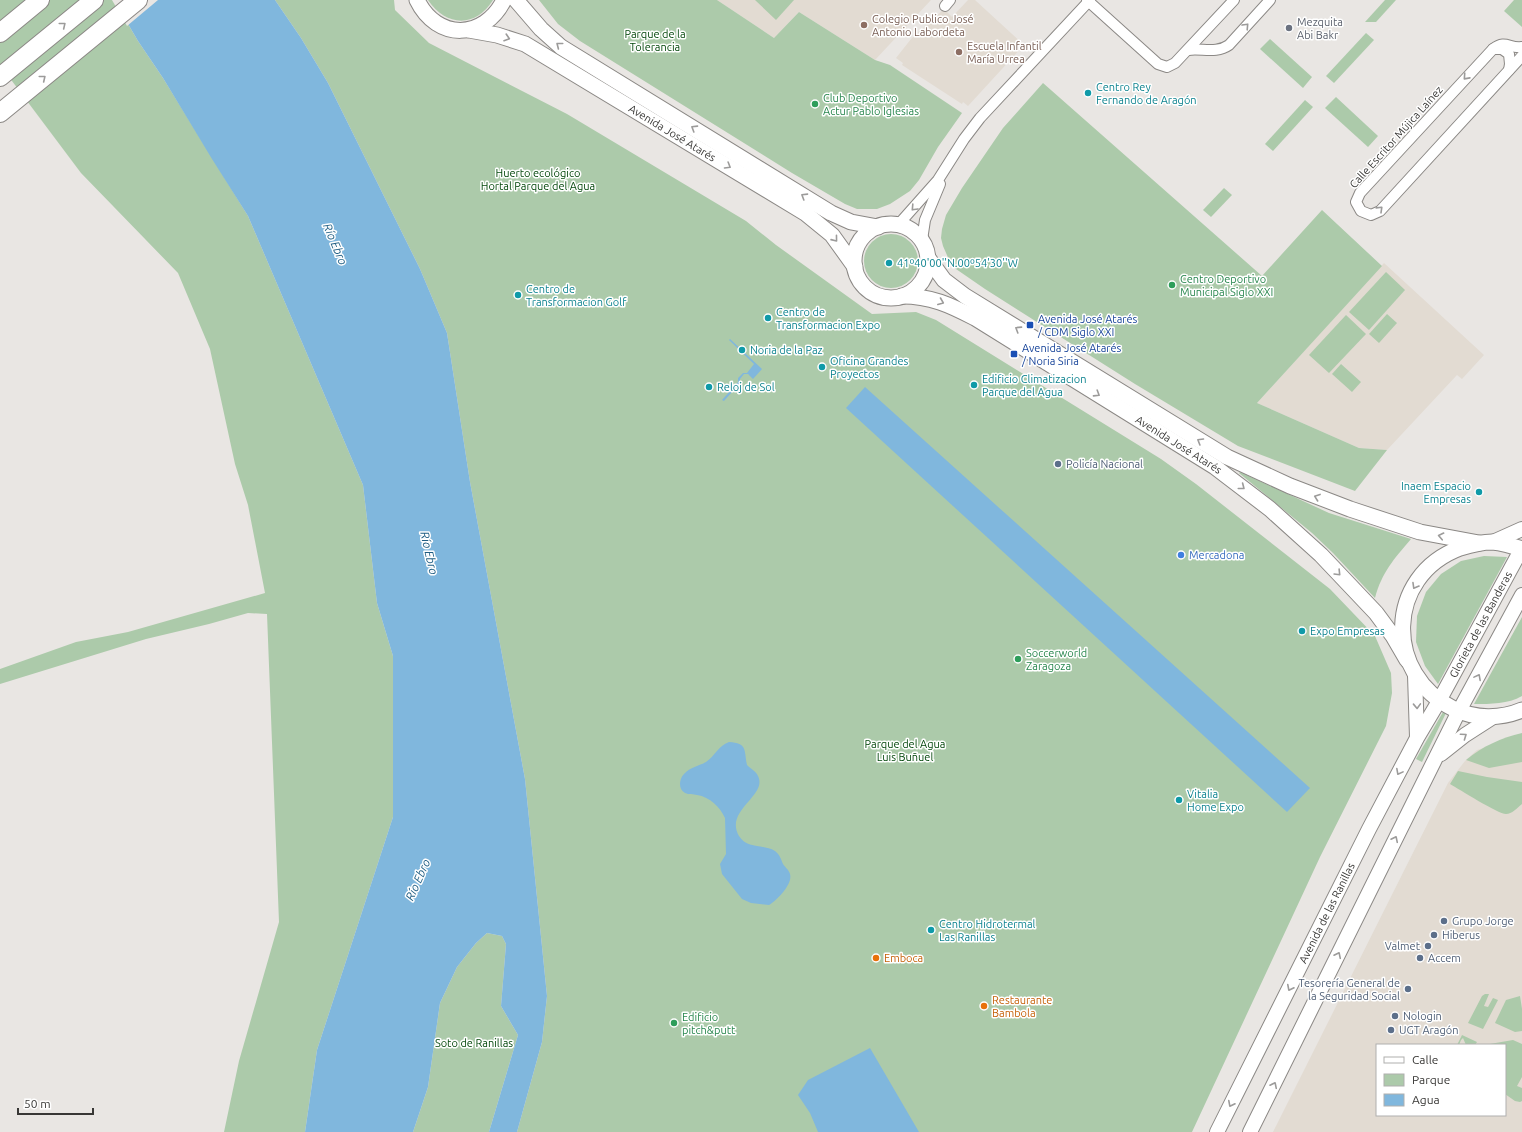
<svg xmlns="http://www.w3.org/2000/svg" width="1522" height="1132" font-family="Ubuntu,sans-serif">
<rect width="100%" height="100%" fill="#e9e6e3"/>
<!-- built -->
<g fill="#e2dbd2" fill-rule="evenodd">
<polygon points="717,0 931,0 875,60 799,12 774,38"/>
<polygon points="968,0 975,0 1024,45 968,106 963,102 962,104 902,65 903,63 896,58 911,39 944,9 952,17"/>
<polygon points="1384,263 1484,355 1462,379 1457,375 1387,450 1359,448 1257,403"/>
<path d="M1522,736v396h-249l175,-349 17,-22 12,-11zM1377,1045h128v70h-128z"/>
</g>
<!-- green -->
<g fill="#accaaa">
<polygon points="0,0 114,0 138,41 163,78 248,216 363,485 377,603 393,656 393,817 317,1050 305,1132 224,1132 239,1061 279,922 267,614 248,613 209,624 146,639 0,684 0,669 76,642 128,632 265,593 248,505 235,464 210,349 178,273 81,173 0,65"/>
<polygon points="275,0 394,0 395,10 429,43 567,114 746,221 776,245 872,314 916,312 936,320 1161,459 1196,484 1330,589 1375,636 1391,673 1392,693 1386,726 1320,857 1192,1132 517,1132 542,1042 547,996 525,779 470,482 447,333 420,269 328,83 301,38"/>
<path d="M428,0h65c-17,28 -47,27 -65,0z"/>
<polygon points="539,0 717,0 774,38 799,12 875,60 890,65 962,113 938,147 919,180 910,191 890,204 877,209 857,209 845,204 792,173 580,41 558,24"/>
<polygon points="755,0 794,0 776,20"/>
<polygon points="1385,0 1396,0 1376,22 1365,22"/>
<polygon points="1514,0 1522,0 1522,27 1504,11"/>
<polygon points="1366,33 1374,40 1334,83 1326,76"/>
<polygon points="1270,39 1312,77 1303,88 1260,49"/>
<polygon points="1043,83 1262,276 1322,210 1382,266 1257,403 1359,448 1387,450 1355,491 1238,446 1135,384 985,289 956,269 950,262 943,246 941,238 942,229 946,215 962,188 1003,128"/>
<polygon points="1336,97 1378,136 1368,147 1325,108"/>
<polygon points="1305,100 1313,107 1273,151 1265,144"/>
<polygon points="1224,188 1232,195 1211,217 1203,210"/>
<circle cx="891" cy="261" r="27"/>
<polygon points="1386,272 1405,290 1369,330 1349,312"/>
<polygon points="1387,314 1397,323 1379,343 1369,334"/>
<polygon points="1346,315 1366,334 1329,373 1309,355"/>
<polygon points="1341,364 1361,382 1352,392 1332,374"/>
<path d="M1240,472l89,41 82,26c-17,20 -29,33 -36,59l-42,-45 -21,-20 -73,-60z"/>
<polygon points="1484,556 1507,557 1438,684 1425,666 1416,642 1417,616 1426,592 1441,574 1461,561"/>
<path d="M1522,617v79c-14,8 -31,8 -48,8z"/>
<polygon points="1443,712 1446,713 1422,762 1416,759"/>
<path d="M1522,733v29l-33,6 -23,-8c17,-14 35,-22 56,-27z"/>
<path d="M1458,771l29,6 35,5v22c-5,4 -10,10 -16,10 -8,0 -47,-25 -56,-30z"/>
<polygon points="487,933 502,936 506,944 501,1006 518,1035 489,1132 413,1132 428,1087 440,1003 457,967 476,943"/>
<polygon points="1485,994 1489,994 1484,1006 1488,1007 1493,998 1498,1000 1483,1029 1468,1023 1482,996"/>
<polygon points="1520,996 1522,1009 1522,1031 1515,1032 1495,1023 1506,1000"/>
<polygon points="1462,1035 1477,1042 1475,1045 1466,1045 1463,1038 1461,1040 1459,1045 1457,1045"/>
<polygon points="1513,1040 1522,1044 1522,1077 1517,1086 1522,1088 1522,1101 1520,1102 1515,1101 1505,1094 1505,1045 1484,1045"/>
</g>
<!-- water -->
<g fill="#80b7dd">
<polygon points="114,0 275,0 301,38 328,83 420,269 447,333 470,482 525,779 547,996 542,1042 517,1132 489,1132 518,1035 501,1006 506,944 502,936 487,933 476,943 457,967 440,1003 428,1087 413,1132 305,1132 317,1050 393,817 393,656 377,603 363,485 248,216 212,159 163,78 138,41"/>
<polygon points="730,339 762,369 753,379 748,374 744,374 740,379 740,383 724,401 722,400 738,382 738,378 743,373 747,373 754,364 729,340"/>
<polygon points="865,387 1310,788 1287,812 846,408"/>
<path d="M729,742c19,1 15,9 18,23 4,4 9,6 11,11 10,20 -34,34 -19,60 8,13 24,8 36,15 5,4 6,8 8,13 2,3 6,6 7,10 3,10 -13,26 -21,31l-18,-2 -9,-4 -20,-25 -2,-10 6,-10 -1,-36c-5,-11 -15,-21 -28,-23 -4,-1 -8,0 -12,-2 -7,-4 -6,-14 -1,-19 6,-7 15,-8 22,-12 9,-6 12,-16 23,-20z"/>
<polygon points="870,1048 919,1132 818,1132 810,1113 798,1095 808,1080"/>
</g>
<!-- pier -->
<polygon fill="#e9e6e3" points="112,0 158,0 127,26"/>
<g fill="none" stroke-linecap="round" stroke-linejoin="round">
<defs>
<g id="street">
<polyline points="1087,0 1158,64 1167,67 1175,63 1234,0"/>
<polyline points="945,6 950,0"/>
<path d="M1522,47c-13,2 -16,-8 -29,2l-133,144 -4,9 5,9 10,4 9,-4 142,-155"/>
<polyline points="1493,49 1502,49 1509,54 1510,64 1509,70"/>
<path d="M1188,50c14,-2 28,4 41,-5l41,-45"/>
<polyline points="898,225 938,180 964,139 980,118 1090,0"/>
<polyline points="922,240 925,220 940,184"/>
</g>
<g id="secondary">
<polyline points="1493,542 1522,529"/>
<polyline points="1415,675 1417,737"/>
<polyline points="1441,754 1465,735 1493,717"/>
<path id="s1" d="M1217,1132l152,-303 48,-91 22,-37 83,-153"/>
<polyline points="1250,1132 1459,711 1522,595"/>
</g>
<g id="primary">
<path d="M417,0c20,41 67,40 87,0"/>
<polyline points="516,0 541,29 561,47 831,213 851,222 878,227"/>
<path id="s2" d="M469,30l28,5 28,9 280,169 27,22 23,32"/>
<circle cx="891" cy="261" r="37"/>
<polyline points="928,258 944,280 965,296 1227,457 1290,486 1350,509 1420,532 1479,543"/>
<path id="s3" d="M902,296c29,0 48,9 73,22l240,149 55,42 51,46 55,58 17,23 14,24"/>
<path d="M1522,549c-9,-3 -20,-6 -30,-7 -11,0 -22,3 -32,6 -75,28 -76,127 -6,161 21,10 47,10 68,1"/>
</g>
<g id="highway">
<polyline points="0,33 40,0"/>
<polyline points="0,77 94,0"/>
<polyline points="0,113 138,0"/>
</g>
</defs>
<!-- street casing -->
<use href="#street" stroke="#8b8885" stroke-width="12"/>
<!-- secondary casing -->
<use href="#secondary" stroke="#8b8885" stroke-width="16"/>
<!-- primary casing -->
<use href="#primary" stroke="#8b8885" stroke-width="17"/>
<!-- highway casing -->
<use href="#highway" stroke="#8b8885" stroke-width="20"/>
<!-- street -->
<use href="#street" stroke="#fff" stroke-width="10"/>
<!-- secondary -->
<use href="#secondary" stroke="#fff" stroke-width="14"/>
<!-- primary -->
<use href="#primary" stroke="#fff" stroke-width="15"/>
<!-- highway -->
<use href="#highway" stroke="#fff" stroke-width="18"/>
</g>
<!-- one-way arrows -->
<defs><path id="oneway-chevron" d="M-2-3.5L2.5 0L-2 3.5" fill="none" stroke-width="1.6" stroke-linecap="round" stroke-linejoin="round"/></defs>
<g stroke="#9c9b9a">
<use href="#oneway-chevron" transform="translate(63 25) rotate(-39)"/>
<use href="#oneway-chevron" transform="translate(1246 26) rotate(-47)"/>
<use href="#oneway-chevron" transform="translate(507 38) rotate(18)"/>
<use href="#oneway-chevron" transform="translate(559 45) rotate(-142)"/>
<use href="#oneway-chevron" transform="translate(1466 77) rotate(132)"/>
<use href="#oneway-chevron" transform="translate(43 78) rotate(-39)"/>
<use href="#oneway-chevron" transform="translate(694 128) rotate(-148)"/>
<use href="#oneway-chevron" transform="translate(728 166) rotate(31)"/>
<use href="#oneway-chevron" transform="translate(804 196) rotate(-148)"/>
<use href="#oneway-chevron" transform="translate(914 208) rotate(133)"/>
<use href="#oneway-chevron" transform="translate(1380 209) rotate(-44)"/>
<use href="#oneway-chevron" transform="translate(835 239) rotate(51)"/>
<use href="#oneway-chevron" transform="translate(941 302) rotate(22)"/>
<use href="#oneway-chevron" transform="translate(1018 329) rotate(-148)"/>
<use href="#oneway-chevron" transform="translate(1097 394) rotate(32)"/>
<use href="#oneway-chevron" transform="translate(1200 441) rotate(-149)"/>
<use href="#oneway-chevron" transform="translate(1242 487) rotate(38)"/>
<use href="#oneway-chevron" transform="translate(1317 497) rotate(-160)"/>
<use href="#oneway-chevron" transform="translate(1441 536) rotate(-168)"/>
<use href="#oneway-chevron" transform="translate(1338 573) rotate(46)"/>
<use href="#oneway-chevron" transform="translate(1415 586) rotate(120)"/>
<use href="#oneway-chevron" transform="translate(1478 677) rotate(-62)"/>
<use href="#oneway-chevron" transform="translate(1417 706) rotate(88)"/>
<use href="#oneway-chevron" transform="translate(1464 736) rotate(-35)"/>
<use href="#oneway-chevron" transform="translate(1399 772) rotate(118)"/>
<use href="#oneway-chevron" transform="translate(1395 839) rotate(-64)"/>
<use href="#oneway-chevron" transform="translate(1338 955) rotate(-64)"/>
<use href="#oneway-chevron" transform="translate(1290 988) rotate(117)"/>
<use href="#oneway-chevron" transform="translate(1274 1085) rotate(-64)"/>
<use href="#oneway-chevron" transform="translate(1231 1104) rotate(117)"/>
</g>
<!-- markers -->
<g fill="#8d6e63" stroke="#fff" stroke-width="1.5">
<circle cx="864" cy="25" r="4"/>
<circle cx="959" cy="52" r="4"/>
</g>
<circle fill="#6b7280" stroke="#fff" stroke-width="1.5" cx="1289" cy="28" r="4"/>
<g fill="#0f9aa8" stroke="#fff" stroke-width="1.5">
<circle cx="1088" cy="93" r="4"/>
<circle cx="889" cy="263" r="4"/>
<circle cx="518" cy="295" r="4"/>
<circle cx="768" cy="318" r="4"/>
<circle cx="742" cy="350" r="4"/>
<circle cx="822" cy="367" r="4"/>
<circle cx="974" cy="385" r="4"/>
<circle cx="709" cy="387" r="4"/>
<circle cx="1479" cy="492" r="4"/>
<circle cx="1302" cy="631" r="4"/>
<circle cx="1179" cy="800" r="4"/>
<circle cx="931" cy="930" r="4"/>
</g>
<g fill="#2e9e5b" stroke="#fff" stroke-width="1.5">
<circle cx="815" cy="104" r="4"/>
<circle cx="1172" cy="285" r="4"/>
<circle cx="1018" cy="659" r="4"/>
<circle cx="674" cy="1023" r="4"/>
</g>
<g fill="#1a4fb4" stroke="#fff" stroke-width="1.5">
<rect x="1026" y="321" width="8" height="8" rx="2"/>
<rect x="1010" y="350" width="8" height="8" rx="2"/>
</g>
<g fill="#5c6f8a" stroke="#fff" stroke-width="1.5">
<circle cx="1058" cy="464" r="4"/>
<circle cx="1444" cy="921" r="4"/>
<circle cx="1434" cy="935" r="4"/>
<circle cx="1428" cy="946" r="4"/>
<circle cx="1420" cy="958" r="4"/>
<circle cx="1408" cy="989" r="4"/>
<circle cx="1395" cy="1016" r="4"/>
<circle cx="1391" cy="1030" r="4"/>
</g>
<circle fill="#3f7fe0" stroke="#fff" stroke-width="1.5" cx="1181" cy="555" r="4"/>
<g fill="#e8710a" stroke="#fff" stroke-width="1.5">
<circle cx="876" cy="958" r="4"/>
<circle cx="984" cy="1006" r="4"/>
</g>
<g text-anchor="middle" stroke-width="3" stroke-linejoin="round" paint-order="stroke">
<!-- education labels -->
<g font-size="11" fill="#785e54" stroke="#fff" text-anchor="start">
<text x="872" y="23">Colegio Publico José<tspan x="872" dy="13">Antonio Labordeta</tspan></text>
<text x="967" y="50">Escuela Infantil<tspan x="967" dy="13">María Urrea</tspan></text>
</g>
<!-- worship labels -->
<g font-size="11" fill="#5b616d" stroke="#fff" text-anchor="start">
<text x="1297" y="26">Mezquita<tspan x="1297" dy="13">Abi Bakr</tspan></text>
</g>
<!-- park labels -->
<g font-size="11" fill="#03470b" stroke="#fff">
<text x="655" y="38">Parque de la<tspan x="655" dy="13">Tolerancia</tspan></text>
<text x="538" y="177">Huerto ecológico<tspan x="538" dy="13">Hortal Parque del Agua</tspan></text>
<text x="905" y="748">Parque del Agua<tspan x="905" dy="13">Luis Buñuel</tspan></text>
<text x="474" y="1047">Soto de Ranillas</text>
</g>
<!-- culture labels -->
<g font-size="11" fill="#0d838f" stroke="#fff" text-anchor="start">
<text x="1096" y="91">Centro Rey<tspan x="1096" dy="13">Fernando de Aragón</tspan></text>
<text x="897" y="267">41º40'00''N.00º54'30''W</text>
<text x="526" y="293">Centro de<tspan x="526" dy="13">Transformacion Golf</tspan></text>
<text x="776" y="316">Centro de<tspan x="776" dy="13">Transformacion Expo</tspan></text>
<text x="750" y="354">Noria de la Paz</text>
<text x="830" y="365">Oficina Grandes<tspan x="830" dy="13">Proyectos</tspan></text>
<text x="982" y="383">Edificio Climatizacion<tspan x="982" dy="13">Parque del Agua</tspan></text>
<text x="717" y="391">Reloj de Sol</text>
<text x="1471" y="490" text-anchor="end">Inaem Espacio<tspan x="1471" dy="13">Empresas</tspan></text>
<text x="1310" y="635">Expo Empresas</text>
<text x="1187" y="798">Vitalia<tspan x="1187" dy="13">Home Expo</tspan></text>
<text x="939" y="928">Centro Hidrotermal<tspan x="939" dy="13">Las Ranillas</tspan></text>
</g>
<!-- leisure labels -->
<g font-size="11" fill="#27864d" stroke="#fff" text-anchor="start">
<text x="823" y="102">Club Deportivo<tspan x="823" dy="13">Actur Pablo Iglesias</tspan></text>
<text x="1180" y="283">Centro Deportivo<tspan x="1180" dy="13">Municipal Siglo XXI</tspan></text>
<text x="1026" y="657">Soccerworld<tspan x="1026" dy="13">Zaragoza</tspan></text>
<text x="682" y="1021">Edificio<tspan x="682" dy="13">pitch&amp;putt</tspan></text>
</g>
<!-- street labels -->
<g font-size="11" fill="#383735" stroke="#fff">
<text dy="4" stroke="none"><textPath href="#s2" startOffset="230">Avenida José Atarés</textPath></text>
<text transform="translate(1396 137) rotate(-48)" y="4">Calle Escritor Mújica Laínez</text>
<text dy="4" stroke="none"><textPath href="#s3" startOffset="317">Avenida José Atarés</textPath></text>
<text dy="4" stroke="none"><textPath href="#s1" startOffset="572">Glorieta de las Banderas</textPath></text>
<text dy="4" stroke="none"><textPath href="#s1" startOffset="245">Avenida de las Ranillas</textPath></text>
</g>
<!-- transit labels -->
<g font-size="11" fill="#164399" stroke="#fff" text-anchor="start">
<text x="1038" y="323">Avenida José Atarés<tspan x="1038" dy="13">/ CDM Siglo XXI</tspan></text>
<text x="1022" y="352">Avenida José Atarés<tspan x="1022" dy="13">/ Noria Siria</tspan></text>
</g>
<!-- service labels -->
<g font-size="11" fill="#4e5e75" stroke="#fff" text-anchor="start">
<text x="1066" y="468">Policía Nacional</text>
<text x="1452" y="925">Grupo Jorge</text>
<text x="1442" y="939">Hiberus</text>
<text x="1420" y="950" text-anchor="end">Valmet</text>
<text x="1428" y="962">Accem</text>
<text x="1400" y="987" text-anchor="end">Tesorería General de<tspan x="1400" dy="13">la Seguridad Social</tspan></text>
<text x="1403" y="1020">Nologin</text>
<text x="1399" y="1034">UGT Aragón</text>
</g>
<!-- shop labels -->
<g font-size="11" fill="#366cbe" stroke="#fff" text-anchor="start">
<text x="1189" y="559">Mercadona</text>
</g>
<!-- food labels -->
<g font-size="11" fill="#c56008" stroke="#fff" text-anchor="start">
<text x="884" y="962">Emboca</text>
<text x="992" y="1004">Restaurante<tspan x="992" dy="13">Bambola</tspan></text>
</g>
<!-- water labels -->
<g font-size="12" font-style="italic" fill="#1e5d83" stroke="#fff">
<text transform="translate(335 244) rotate(67)" y="4">Río Ebro</text>
<text transform="translate(429 553) rotate(77)" y="4">Río Ebro</text>
<text transform="translate(418 880) rotate(-66)" y="4">Río Ebro</text>
</g>
</g>
<!-- legend -->
<rect x="1376" y="1044" width="130" height="72" fill="#ffffff" stroke="#afafae"/>
<rect x="1384" y="1057" width="20" height="6" fill="#ffffff" stroke="#afafae"/>
<text x="1412" y="1064" font-size="12" fill="#383735">Calle</text>
<rect x="1384" y="1074" width="20" height="12" fill="#accaaa" stroke="#afafae"/>
<text x="1412" y="1084" font-size="12" fill="#383735">Parque</text>
<rect x="1384" y="1094" width="20" height="12" fill="#80b7dd" stroke="#afafae"/>
<text x="1412" y="1104" font-size="12" fill="#383735">Agua</text>
<!-- scale -->
<path d="M18 1108v6h75v-6" fill="none" stroke="#383735" stroke-width="2"/>
<text x="24" y="1108" font-size="12" fill="#383735" stroke="#ffffff" stroke-width="3" paint-order="stroke">50 m</text>
</svg>
